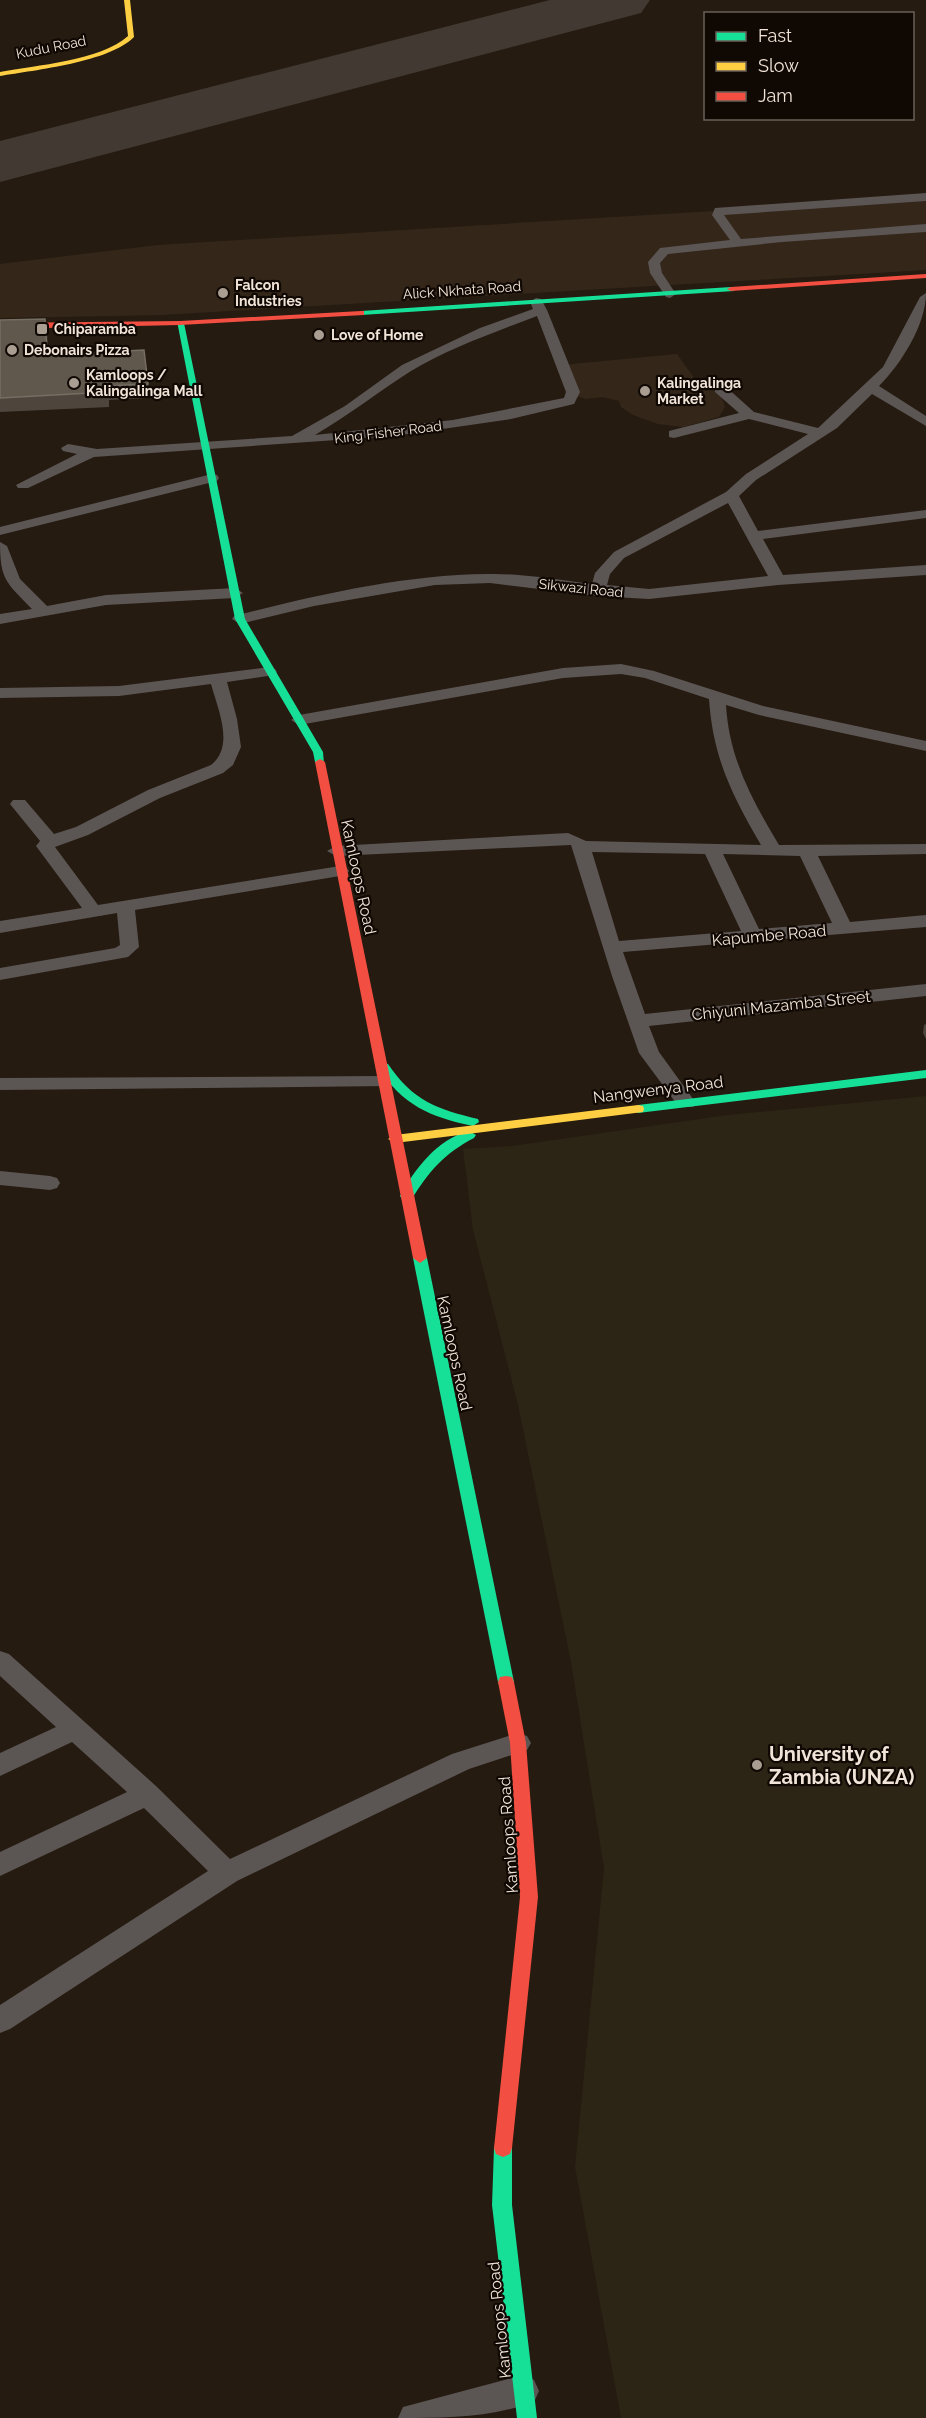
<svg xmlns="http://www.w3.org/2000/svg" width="926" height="2418" font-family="Raleway,sans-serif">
<rect width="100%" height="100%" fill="#251b10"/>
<!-- commercial -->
<g fill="#34271a">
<polygon points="926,198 926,270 161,315 0,318 0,264 158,245"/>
<polygon points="677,354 699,385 712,385 721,396 725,407 719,417 683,427 658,424 633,415 621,407 619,401 603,397 586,399 576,396 562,365"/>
</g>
<!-- education -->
<polygon fill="#2c2515" points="926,1096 926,2418 621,2418 575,2167 604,1868 571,1662 518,1405 473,1230 463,1149 512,1146 727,1115"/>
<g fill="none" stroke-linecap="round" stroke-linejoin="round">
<!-- runway -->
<polygon fill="#423a32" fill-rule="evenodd" points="550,0 650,0 641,13 0,182 0,141"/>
<!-- street -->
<g fill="#5b5554" fill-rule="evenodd">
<polygon points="926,193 926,201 724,215 741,239 926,224 926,232 782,242 668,254 660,263 662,273 676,294 670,298 666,297 650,273 648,262 660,248 730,240 712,215 715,208"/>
<path d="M926,293c0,32 -25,71 -47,93l47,30v10l-54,-32 -35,34 -81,52 -17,16 19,35 168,-21v8l-163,21 20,36 143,-10v10l-148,10 -129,14 -52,-3 -107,-13 -55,2 -121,21 -74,18 -8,-5 2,-3c83,-21 168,-41 253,-42 34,-1 70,6 105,10l3,-11 19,-21 112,-60 20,-18 62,-40 -59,-15 -75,19 -5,-1v-6l70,-18 -24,-21v-6h10l29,26 64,16 65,-61 37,-70zM728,503l40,73 -119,13 -42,-4 3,-11 14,-16z"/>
<path d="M536,298l5,1 6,11 33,82 -6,12 -63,15 -117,17 -300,21 -66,31h-10l-2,-3 61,-31 -14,-3 -2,-3 7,-4 29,5 195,-13 53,-30 57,-41 78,-37 53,-19 -3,-7zM537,316l29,76 -2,6 -111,22 -138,15c34,-20 63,-43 96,-64 38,-23 84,-39 126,-55z"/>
<polygon points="212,474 217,475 219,478 217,481 0,535 0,527"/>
<path d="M0,542l7,4 13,33 27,27 59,-11 129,-7 8,5 -8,5 -129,7 -106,19v-10l32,-5c-26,-27 -32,-29 -32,-67z"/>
<path d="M621,664l33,7 109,35 163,35v10l-167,-36 -33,-10c3,53 26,95 53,140l147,-1v10l-108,2 32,66 76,-7v12l-303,25 22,62 281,-30v12l-277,30 10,26 37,51 -3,4h-14l-40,-54 -27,-77 -41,-131 -235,11 -9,-5 9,-5 232,-13 18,8 175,4c-29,-50 -48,-87 -52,-146l-64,-21 -24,-4 -58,4 -264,47 -8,-5 8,-5 264,-47zM592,852l113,2 36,77 -122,10zM723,854l77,2 32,67 -73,6z"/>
<path d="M269,667l6,2 2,3 -2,3 -48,7 10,37 4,28 -8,18 -10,8 -63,25 -72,37 -33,12 43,58 242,-39 6,1 3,4 -3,4 -211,35 4,37 -11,10 -128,23v-12l115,-20 5,-3 -3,-32 -117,20v-12l82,-13 -46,-62 4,-5 -30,-37 3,-4h12l29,34 22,-7 72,-37 63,-25c24,-19 7,-55 0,-81l-92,12 -119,2v-10l119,-2z"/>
<polygon points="384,1076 391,1078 394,1082 391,1086 0,1090 0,1078"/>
<polygon points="0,1171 50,1176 57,1178 60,1183 57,1188 50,1190 0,1185"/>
<polygon points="0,1651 9,1654 156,1786 230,1859 452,1754 518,1733 527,1736 531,1743 527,1750 469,1769 237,1881 10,2029 0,2033 0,2005 208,1871 144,1808 0,1876 0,1852 127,1792 72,1742 0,1776 0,1753 56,1727 0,1676"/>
<path d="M523,2375l11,5 5,11 -5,11c-47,16 -86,16 -136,16l5,-11z"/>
</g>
<!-- fast -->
<g fill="#16e098" fill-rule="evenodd">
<polygon points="731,287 734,287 734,291 361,315 357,313 361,311"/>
<polygon points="177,321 184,323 245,619 323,752 324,764 320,765 315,762 313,752 235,619"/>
<path d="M384,1063l4,1c25,37 49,45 90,55l1,3 -6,4c-43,-9 -71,-21 -95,-59z"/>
<polygon points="926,1070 926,1078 638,1113 632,1109 638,1105"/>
<path d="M469,1131l7,4 -2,3c-29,15 -46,34 -62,61h-10l-2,-3c15,-27 37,-57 69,-65z"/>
<polygon points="420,1253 427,1258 514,1682 512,1687 506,1688 500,1687 498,1682 413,1258"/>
<polygon points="503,2139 510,2142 512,2148 512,2205 537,2418 517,2418 492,2205 494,2148 496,2142"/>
</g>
<!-- slow -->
<g fill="#ffcf43" fill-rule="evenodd">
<path d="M124,0h6l4,37c-24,25 -99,33 -134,39v-4c36,-7 100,-11 128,-36z"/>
<polygon points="638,1105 643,1106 644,1109 643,1112 395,1143 388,1139 395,1135"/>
</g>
<!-- jam -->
<g fill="#f24e42" fill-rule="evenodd">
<polygon points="926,274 926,278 731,291 727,289 731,287"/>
<polygon points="361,311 364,311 364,315 180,325 0,329 0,323 180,321"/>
<polygon points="320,759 325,762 427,1258 420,1263 413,1258 315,762"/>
<polygon points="506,1676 512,1677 514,1682 526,1743 538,1897 512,2148 510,2154 503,2157 496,2154 494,2148 520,1897 510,1743 498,1682 500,1677"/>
</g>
</g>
<!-- wall -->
<g fill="#4e463d">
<polygon points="0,320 47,332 48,351 65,354 148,384 149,398 109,400 109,407 0,412"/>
<polygon points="926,1024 926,1039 923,1033 924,1025"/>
</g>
<!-- building -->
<polygon fill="#60574d" stroke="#766d63" stroke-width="1.5" points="45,319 47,351 65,350 65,354 144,350 148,384 107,386 108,392 0,398 0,320"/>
<!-- markers -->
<g fill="#aa9e92" stroke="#100803" stroke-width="2">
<circle cx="223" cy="293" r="6"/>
<rect x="36" y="323" width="12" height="12" rx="3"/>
<circle cx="319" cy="335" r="6"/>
<circle cx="12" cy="350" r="6"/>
<circle cx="74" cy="383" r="6"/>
<circle cx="645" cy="391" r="6"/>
<circle cx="757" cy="1765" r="6"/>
</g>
<g text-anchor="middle" stroke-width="4.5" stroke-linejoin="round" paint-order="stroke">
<!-- far-street labels -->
<g font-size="14" fill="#f1e4d8" stroke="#100803">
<text transform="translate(51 47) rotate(-11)" y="5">Kudu Road</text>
<text transform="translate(462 290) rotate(-4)" y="5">Alick Nkhata Road</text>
<text transform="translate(388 432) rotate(-7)" y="5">King Fisher Road</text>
<text transform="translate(581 588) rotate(6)" y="5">Sikwazi Road</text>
</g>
<!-- far-poi labels -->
<g font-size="14" font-weight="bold" fill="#f1e4d8" stroke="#100803" text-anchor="start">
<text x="235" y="290">Falcon<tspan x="235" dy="16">Industries</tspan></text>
<text x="54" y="334">Chiparamba</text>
<text x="331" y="340">Love of Home</text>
<text x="24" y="355">Debonairs Pizza</text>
<text x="86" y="380">Kamloops /<tspan x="86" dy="16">Kalingalinga Mall</tspan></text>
<text x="657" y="388">Kalingalinga<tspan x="657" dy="16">Market</tspan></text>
</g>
<!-- street labels -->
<g font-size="16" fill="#f1e4d8" stroke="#100803">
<text transform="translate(359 877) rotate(78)" y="6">Kamloops Road</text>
<text transform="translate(769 935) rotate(-5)" y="6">Kapumbe Road</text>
<text transform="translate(781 1005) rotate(-6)" y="6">Chiyuni Mazamba Street</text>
<text transform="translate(658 1089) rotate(-7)" y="6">Nangwenya Road</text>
<text transform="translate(455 1353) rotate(78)" y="6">Kamloops Road</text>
<text transform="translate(508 1835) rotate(-94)" y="6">Kamloops Road</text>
<text transform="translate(499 2320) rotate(-96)" y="6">Kamloops Road</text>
</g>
<!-- near-poi labels -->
<g font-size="20" font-weight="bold" fill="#f1e4d8" stroke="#100803" text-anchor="start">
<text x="769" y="1761">University of<tspan x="769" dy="23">Zambia (UNZA)</tspan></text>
</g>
</g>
<!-- legend -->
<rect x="704" y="12" width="210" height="108" fill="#100803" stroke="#6a6058" stroke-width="1.5"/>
<rect x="716" y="32" width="30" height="9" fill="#16e098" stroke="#6a6058" stroke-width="1.5"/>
<text x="758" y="42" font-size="18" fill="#f1e4d8">Fast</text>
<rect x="716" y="62" width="30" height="9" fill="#ffcf43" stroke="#6a6058" stroke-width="1.5"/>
<text x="758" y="72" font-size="18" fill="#f1e4d8">Slow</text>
<rect x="716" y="92" width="30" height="9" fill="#f24e42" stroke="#6a6058" stroke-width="1.5"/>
<text x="758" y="102" font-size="18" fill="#f1e4d8">Jam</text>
</svg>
